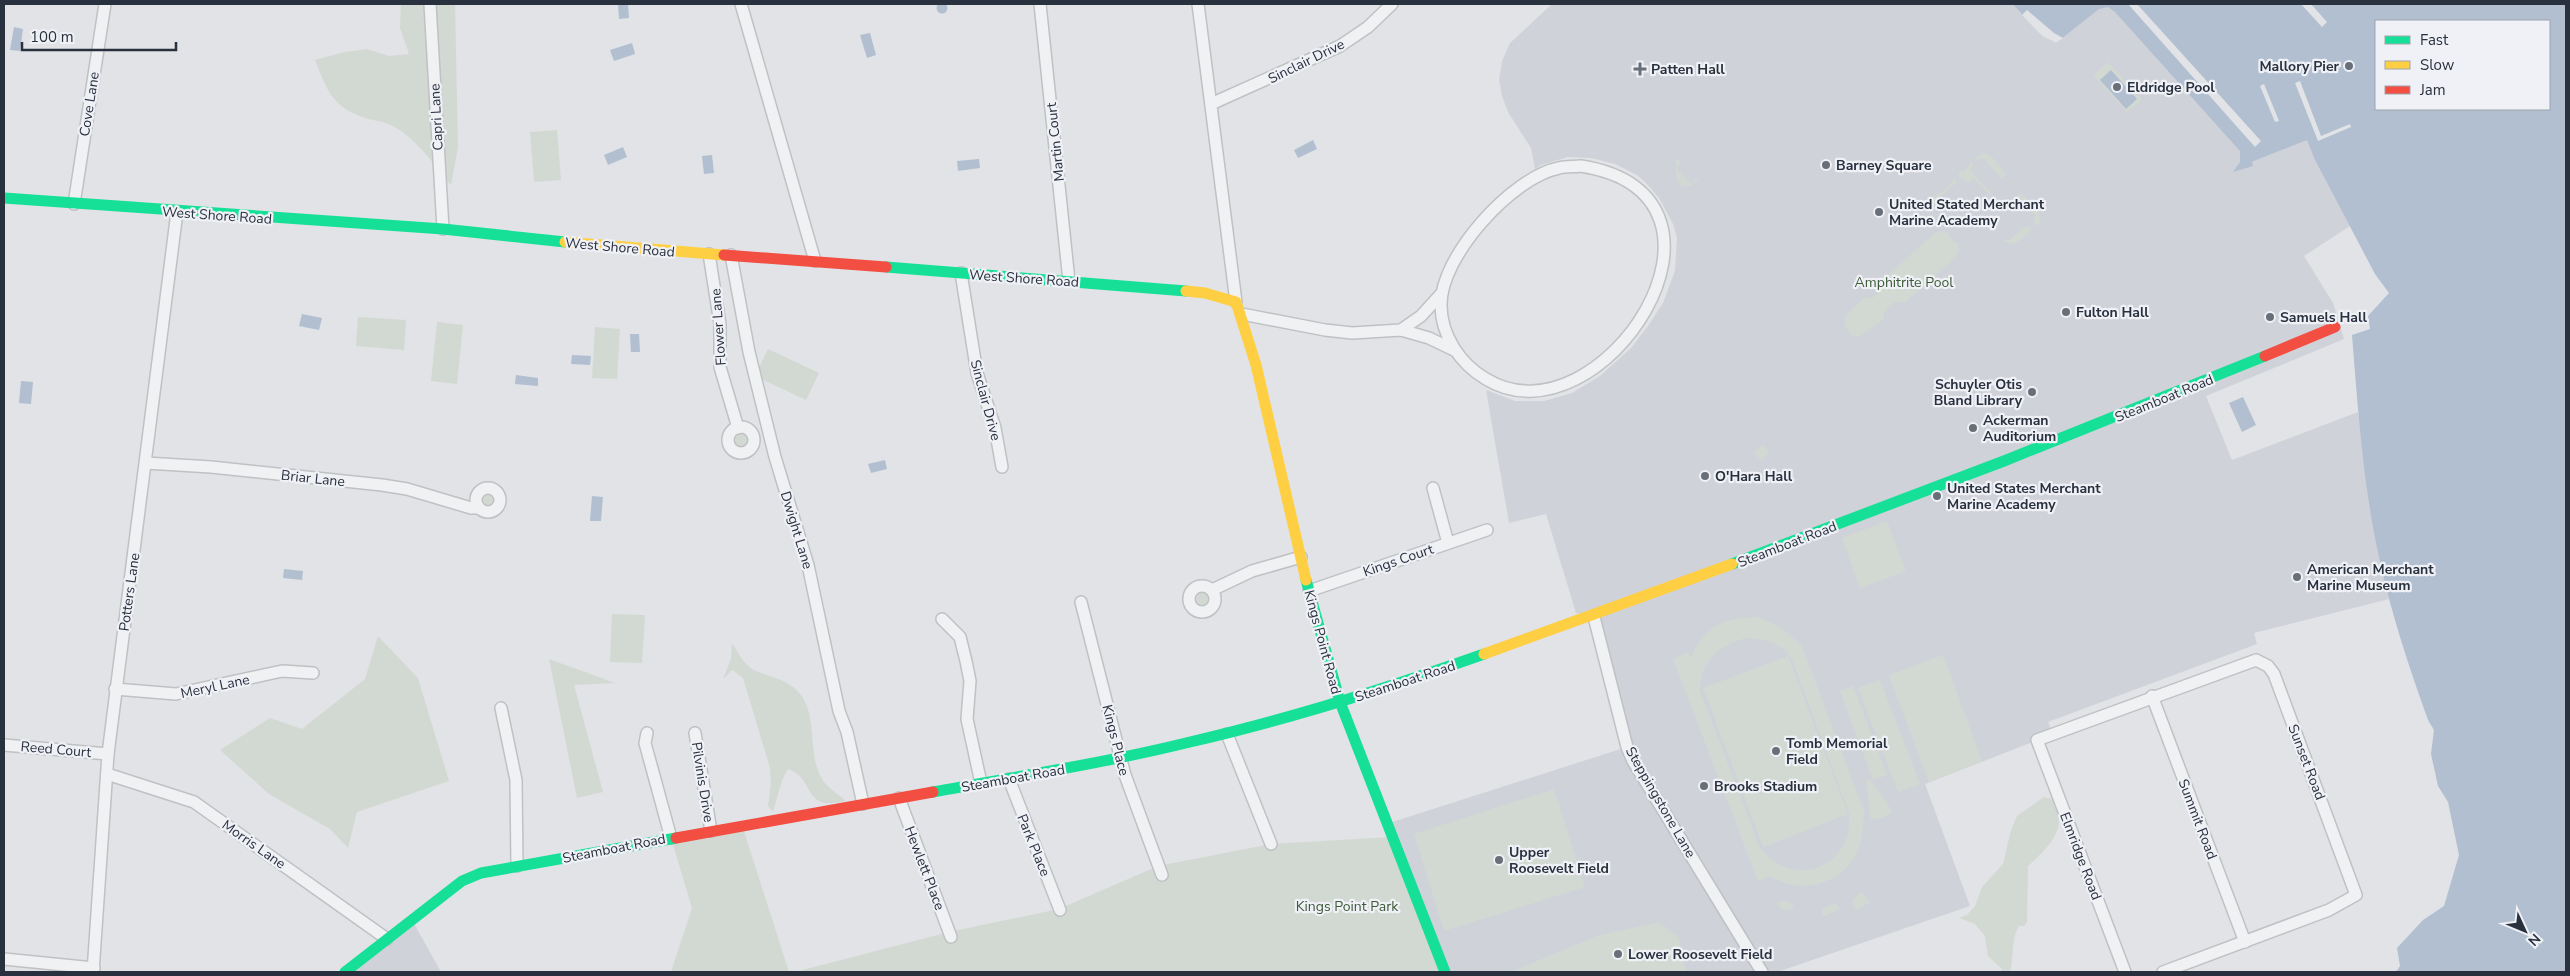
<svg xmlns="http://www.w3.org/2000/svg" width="2570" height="976" font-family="'Nunito Sans',sans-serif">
<rect width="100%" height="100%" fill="#e1e3e6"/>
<!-- built -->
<g fill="#d0d2d9">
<polygon points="1552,4 2301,4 2376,109 2315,160 2350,226 2304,256 2333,303 2344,339 2206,396 2232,460 2358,412 2370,507 2389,599 2254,633 2257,644 2048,722 2053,734 1925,784 1970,906 1777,972 1445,972 1386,824 1627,747 1594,618 1576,613 1546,514 1509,523 1486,390 1515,401 1544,401 1572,393 1600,376 1631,348 1648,326 1663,303 1675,271 1677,238 1673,224 1659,198 1646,183 1637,175 1615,164 1591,158 1568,157 1541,165 1535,169 1531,148 1508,112 1502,96 1499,80 1502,61 1510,43"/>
<polygon points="412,920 441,972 345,972"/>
</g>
<!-- green -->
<g fill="#d2d9d2" fill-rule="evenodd">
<path d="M401,4h54l3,143 -7,38c-17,-20 -35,-48 -60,-60 -7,-4 -17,-4 -26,-7 -33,-11 -38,-28 -50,-58l30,-8 22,-3 22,7 20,-2 -9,-26z"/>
<polygon points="2108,62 2142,100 2127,112 2093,75"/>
<polygon points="557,130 561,180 534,182 530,132"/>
<polygon points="1984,153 1992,157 2006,174 2001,179 1984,158 1977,160 1975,158"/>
<path d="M1676,159l5,3 -5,6 15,16 7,-6 1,1c-20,19 -25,-2 -23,-20z"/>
<polygon points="1971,162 1973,164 1971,171 1992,194 1990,196 1974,178 1968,183 1958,175 1960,172 1965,171"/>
<polygon points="1955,178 1956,183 1937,199 1936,204 1941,210 1938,210 1931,199 1947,188"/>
<polygon points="2022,193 2030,204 2039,210 2040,222 2037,226 2033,222 2036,216 2018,196"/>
<polygon points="2029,226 2031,231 2015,244 2003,241 2006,239 2008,241 2023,228"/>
<polygon points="1941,231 1949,233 1948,235 1955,243 1957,242 1959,250 1956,257 1904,303 1895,302 1884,312 1883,320 1859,337 1852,335 1845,327 1845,316 1865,297 1872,298 1883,288 1883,279 1935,233"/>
<polygon points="358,317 406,320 404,350 356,346"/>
<polygon points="437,322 463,325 457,384 431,381"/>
<polygon points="595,327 620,329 617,379 592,378"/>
<polygon points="768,349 819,373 806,400 755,376"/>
<circle cx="741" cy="440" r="10"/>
<polygon points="1763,445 1769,453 1763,458 1763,462 1754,453"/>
<circle cx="487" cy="500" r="9"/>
<polygon points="1887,521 1906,571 1860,588 1842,538"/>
<circle cx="1202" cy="598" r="10"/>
<polygon points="612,614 645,615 642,663 610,662"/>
<path d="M1759,617l23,11 20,18 62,165c-1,16 -2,35 -11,49 -19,27 -56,33 -83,16l-12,5 -85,-222 15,-7 3,6c14,-35 34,-40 68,-41zM1746,638c21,1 33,4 46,21l57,154c5,55 -55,78 -89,35l-60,-157c1,-31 18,-45 46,-53z"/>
<polygon points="378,636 418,678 449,781 357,812 348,848 330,829 269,794 220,750 270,718 302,729 365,679"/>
<path d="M732,643c6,9 12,22 22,27 17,8 37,9 49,28 14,24 5,55 18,79 4,9 17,17 25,24 -46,11 -29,-22 -58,-32l-6,11 -9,32 -5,-6 3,-23 -1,-15 -27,-90 -11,-8 -9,9 8,-20z"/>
<polygon points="1943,655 1982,761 1929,782 1889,675"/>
<polygon points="1788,656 1848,814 1763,847 1703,688"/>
<polygon points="549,659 615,683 574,685 603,792 577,798"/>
<polygon points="1880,680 1920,784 1898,792 1858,688"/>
<polygon points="1853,686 1887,775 1873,780 1840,691"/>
<polygon points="1871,780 1893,812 1882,818 1871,820 1866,781"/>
<polygon points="1554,789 1585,887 1444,931 1414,834"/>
<path d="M2044,797l10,3c15,29 -6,48 -26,66l-1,56 -3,4h-5c-8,13 -5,31 -9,46h-9l1,-3 -14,-13 -3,-20 -10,-12 -16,-6 8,-3 8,-9 7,-19 21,-23 8,-34 6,-14z"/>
<polygon points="742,825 789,972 671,972 692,908 671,838"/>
<polygon points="1391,837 1445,972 795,972 949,932 1059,909 1158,866 1271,844"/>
<polygon points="1861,892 1870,902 1859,909 1855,909 1852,901"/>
<polygon points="1786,901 1794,904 1790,911 1786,908 1784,911 1777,903"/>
<polygon points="1836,903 1840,909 1825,916 1822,914 1822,909"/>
<polygon points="1659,922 1678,937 1686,972 1511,972 1597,936"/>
</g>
<!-- water -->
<g fill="#b1bfd0" fill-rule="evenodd">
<circle cx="942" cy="8" r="5.5"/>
<polygon points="618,4 628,4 629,18 619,19"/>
<path d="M2013,4h553v968h-170l4,-6 -3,-18 26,-28 21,-14 15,-51 -11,-53 -10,-16 -7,-32 3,-24 -6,-10c-19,-53 -37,-107 -49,-163 -16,-72 -21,-148 -27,-222l18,-6 -2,-13 21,-23 -14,-19 -60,-114 -8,-20 -51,20 -4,2 1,4 -20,6 7,-10v-11l-125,-139 -7,-5 -9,2 -43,34 -14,-7zM2376,21h173v88h-173z"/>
<polygon points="14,27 23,29 20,51 10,50"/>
<polygon points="870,33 876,55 867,58 860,35"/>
<polygon points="632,43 635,54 614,61 610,50"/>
<polygon points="2111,70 2137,99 2126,109 2100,80"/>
<polygon points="1313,140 1317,149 1298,158 1294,150"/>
<polygon points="623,147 627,157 608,165 604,155"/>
<polygon points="712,155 714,173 704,174 702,156"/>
<polygon points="979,159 980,168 958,171 957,161"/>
<polygon points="302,314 322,318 319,330 299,326"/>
<polygon points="630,334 639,334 640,352 631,352"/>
<polygon points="572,355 591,356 590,365 571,364"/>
<polygon points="516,375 538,378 538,386 515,384"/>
<polygon points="21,381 33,382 31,404 19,403"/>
<polygon points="2243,397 2256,425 2242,432 2229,403"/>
<polygon points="885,460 887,469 871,473 868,464"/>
<polygon points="592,496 603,497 601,521 590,521"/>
<polygon points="284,569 303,571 302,580 283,578"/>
</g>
<!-- pier -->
<g fill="#e1e3e6">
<polygon points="2128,4 2137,4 2261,141 2255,147"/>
<polygon points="2301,4 2311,4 2327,22 2322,27"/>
<polygon points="2027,10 2054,33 2063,38 2056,43 2042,36 2022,15"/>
<polygon points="2300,81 2321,136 2350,124 2351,127 2318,141 2295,83"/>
<polygon points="2264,84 2279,121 2275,122 2260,86"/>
</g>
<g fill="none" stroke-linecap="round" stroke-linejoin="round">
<defs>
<g id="street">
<polyline points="430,4 443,229"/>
<polyline points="741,4 815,261"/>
<polyline points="1040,4 1069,281"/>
<polyline points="1198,4 1236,302"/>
<polyline points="1211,104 1340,46 1368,27 1392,4"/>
<path d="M1581,166c185,29 20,283 -95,213 -26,-15 -45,-44 -45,-74 -1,-48 71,-128 118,-137 7,-2 15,-1 22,-2z"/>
<polyline points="74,204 105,4"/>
<polyline points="709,254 720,324 720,367 738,428"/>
<polyline points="731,255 749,352 775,457 808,565 839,711 847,732 863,804"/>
<polyline points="961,273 977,373 995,428 1002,467"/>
<polyline points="1242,314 1325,330 1352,333 1401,330 1429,338 1454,350"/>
<polyline points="1401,330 1421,316 1442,293"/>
<circle cx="741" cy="440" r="13"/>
<polyline points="146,463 211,467 382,485 407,489 471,508 478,508"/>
<circle cx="488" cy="500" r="12"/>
<polyline points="1433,488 1448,543"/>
<circle cx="1202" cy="599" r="13"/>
<polyline points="1212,590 1252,571 1301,557"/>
<polyline points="1309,591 1487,530"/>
<polyline points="1081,602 1125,775 1162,875"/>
<polyline points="1594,617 1627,747 1633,761 1762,972"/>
<polyline points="942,619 960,637 966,661 970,681 967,719 981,783"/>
<polyline points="115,689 176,694 282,671 313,673"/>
<polyline points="2152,696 2245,942"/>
<polyline points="501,708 516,780 517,866"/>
<polyline points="647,733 645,743 671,838"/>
<polyline points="695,733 711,831"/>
<polyline points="1227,734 1271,844"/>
<polyline points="4,745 108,754"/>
<polyline points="107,774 194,802 387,939"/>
<polyline points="1009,779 1060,910"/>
<polyline points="899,798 951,937"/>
<polyline points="4,959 94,968"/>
<polyline points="93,972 108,754 177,212"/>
<polyline points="2125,972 2037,740 2256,660 2268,666 2274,674 2356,895 2329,910 2163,972"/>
</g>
</defs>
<!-- street casing -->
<use href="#street" stroke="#bfc1c4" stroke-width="14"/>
<!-- street -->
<use href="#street" stroke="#f0f1f3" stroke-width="11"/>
<!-- fast -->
<g stroke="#16e098" stroke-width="11">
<polyline points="4,198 443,229 565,242"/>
<polyline points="886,267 1186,291"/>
<polyline points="1732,564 2004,461 2265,356"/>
<polyline points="1306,580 1340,702 1445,972"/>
<path d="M933,792c86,-16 172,-29 257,-50 100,-23 198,-54 294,-88"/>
<polyline points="345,972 462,881 481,873 676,838"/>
</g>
<!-- slow -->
<g stroke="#ffcf43" stroke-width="11">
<polyline points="565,242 724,255"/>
<polyline points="1186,291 1205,293 1236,302 1256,365 1306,580"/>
<polyline points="1484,654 1732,564"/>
</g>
<!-- jam -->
<g stroke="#f24e42" stroke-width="11">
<polyline points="724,255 886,267"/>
<polyline points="2265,356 2335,327"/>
<polyline points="676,838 933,792"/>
</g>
</g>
<!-- markers -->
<g fill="#696f79" stroke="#eff1f6" stroke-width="2">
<circle cx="2349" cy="66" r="5"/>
<path d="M1637.5 61.5h5v5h5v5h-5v5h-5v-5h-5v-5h5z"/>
<circle cx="2117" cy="87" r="5"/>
<circle cx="1826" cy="165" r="5"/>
<circle cx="1879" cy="212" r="5"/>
<circle cx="2066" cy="312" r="5"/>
<circle cx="2270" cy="317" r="5"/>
<circle cx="2032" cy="392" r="5"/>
<circle cx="1973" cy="428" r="5"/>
<circle cx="1705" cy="476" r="5"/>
<circle cx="1937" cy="496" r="5"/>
<circle cx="2297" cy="577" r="5"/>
<circle cx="1776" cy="751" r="5"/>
<circle cx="1704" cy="786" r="5"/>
<circle cx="1499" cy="860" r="5"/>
<circle cx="1618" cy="954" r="5"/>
</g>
<g text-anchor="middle" stroke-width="4.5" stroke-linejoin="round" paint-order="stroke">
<!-- street labels -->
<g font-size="14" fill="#29303e" stroke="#eff1f6">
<text transform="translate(1306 61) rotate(-26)" y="5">Sinclair Drive</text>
<text transform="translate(89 104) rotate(-81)" y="5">Cove Lane</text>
<text transform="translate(436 117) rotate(-93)" y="5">Capri Lane</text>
<text transform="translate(1055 142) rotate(-96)" y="5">Martin Court</text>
<text transform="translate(217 215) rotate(4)" y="5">West Shore Road</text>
<text transform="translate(620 247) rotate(5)" y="5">West Shore Road</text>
<text transform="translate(1024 278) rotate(4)" y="5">West Shore Road</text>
<text transform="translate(718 327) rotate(-94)" y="5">Flower Lane</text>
<text transform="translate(2164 398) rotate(-22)" y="5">Steamboat Road</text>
<text transform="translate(986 400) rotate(75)" y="5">Sinclair Drive</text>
<text transform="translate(313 478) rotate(6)" y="5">Briar Lane</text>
<text transform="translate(797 530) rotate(73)" y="5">Dwight Lane</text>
<text transform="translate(1787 544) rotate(-21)" y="5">Steamboat Road</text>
<text transform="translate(1398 560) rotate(-19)" y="5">Kings Court</text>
<text transform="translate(129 592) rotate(-82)" y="5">Potters Lane</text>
<text transform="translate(1323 642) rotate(75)" y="5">Kings Point Road</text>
<text transform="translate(1405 681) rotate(-18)" y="5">Steamboat Road</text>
<text transform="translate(215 686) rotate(-12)" y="5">Meryl Lane</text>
<text transform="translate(1116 740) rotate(76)" y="5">Kings Place</text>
<text transform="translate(56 749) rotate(5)" y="5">Reed Court</text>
<text transform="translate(2307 762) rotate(69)" y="5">Sunset Road</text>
<text transform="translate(1013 778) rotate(-10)" y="5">Steamboat Road</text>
<text transform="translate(703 782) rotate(81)" y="5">Pilvinis Drive</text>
<text transform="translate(1661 802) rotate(60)" y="5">Steppingstone Lane</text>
<text transform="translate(2198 819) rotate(69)" y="5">Summit Road</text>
<text transform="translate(254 844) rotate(35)" y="5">Morris Lane</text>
<text transform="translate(1034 845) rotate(68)" y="5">Park Place</text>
<text transform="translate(614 848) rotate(-11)" y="5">Steamboat Road</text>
<text transform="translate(2081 856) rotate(69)" y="5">Elmridge Road</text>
<text transform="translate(925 868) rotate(69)" y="5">Hewlett Place</text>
</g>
<!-- poi labels -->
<g font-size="14" font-weight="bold" fill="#29303e" stroke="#eff1f6" text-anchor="start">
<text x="2339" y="71" text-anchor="end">Mallory Pier</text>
<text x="1651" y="74">Patten Hall</text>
<text x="2127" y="92">Eldridge Pool</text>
<text x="1836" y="170">Barney Square</text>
<text x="1889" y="209">United Stated Merchant<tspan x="1889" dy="16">Marine Academy</tspan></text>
<text x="2076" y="317">Fulton Hall</text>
<text x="2280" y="322">Samuels Hall</text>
<text x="2022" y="389" text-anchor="end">Schuyler Otis<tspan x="2022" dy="16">Bland Library</tspan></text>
<text x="1983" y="425">Ackerman<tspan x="1983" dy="16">Auditorium</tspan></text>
<text x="1715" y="481">O'Hara Hall</text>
<text x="1947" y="493">United States Merchant<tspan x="1947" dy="16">Marine Academy</tspan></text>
<text x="2307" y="574">American Merchant<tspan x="2307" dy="16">Marine Museum</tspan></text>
<text x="1786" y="748">Tomb Memorial<tspan x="1786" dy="16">Field</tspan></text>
<text x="1714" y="791">Brooks Stadium</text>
<text x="1509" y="857">Upper<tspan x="1509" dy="16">Roosevelt Field</tspan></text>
<text x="1628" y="959">Lower Roosevelt Field</text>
</g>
<!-- park labels -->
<g font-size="14" fill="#3c5a37" stroke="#eff1f6">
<text x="1904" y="287">Amphitrite Pool</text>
<text x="1347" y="911">Kings Point Park</text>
</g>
</g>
<!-- border -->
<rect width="2570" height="976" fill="none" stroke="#29303e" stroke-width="10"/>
<!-- legend -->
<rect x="2375" y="20" width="175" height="90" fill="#eff1f6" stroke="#a0a4ac"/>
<rect x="2385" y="36" width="25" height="8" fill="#16e098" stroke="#a0a4ac"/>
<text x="2420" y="45" font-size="15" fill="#29303e">Fast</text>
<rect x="2385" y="61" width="25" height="8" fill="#ffcf43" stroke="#a0a4ac"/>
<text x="2420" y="70" font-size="15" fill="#29303e">Slow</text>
<rect x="2385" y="86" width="25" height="8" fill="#f24e42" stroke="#a0a4ac"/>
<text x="2420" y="95" font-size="15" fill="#29303e">Jam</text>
<!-- north arrow -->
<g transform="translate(2525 931) rotate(134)" stroke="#eff1f6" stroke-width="4" paint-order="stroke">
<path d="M0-4L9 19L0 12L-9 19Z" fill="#29303e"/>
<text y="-8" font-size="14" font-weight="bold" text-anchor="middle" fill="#29303e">N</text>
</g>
<!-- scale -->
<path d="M22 42v8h154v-8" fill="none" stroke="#29303e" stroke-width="2.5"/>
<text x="30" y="42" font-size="15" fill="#29303e" stroke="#eff1f6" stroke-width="4" paint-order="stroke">100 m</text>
</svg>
